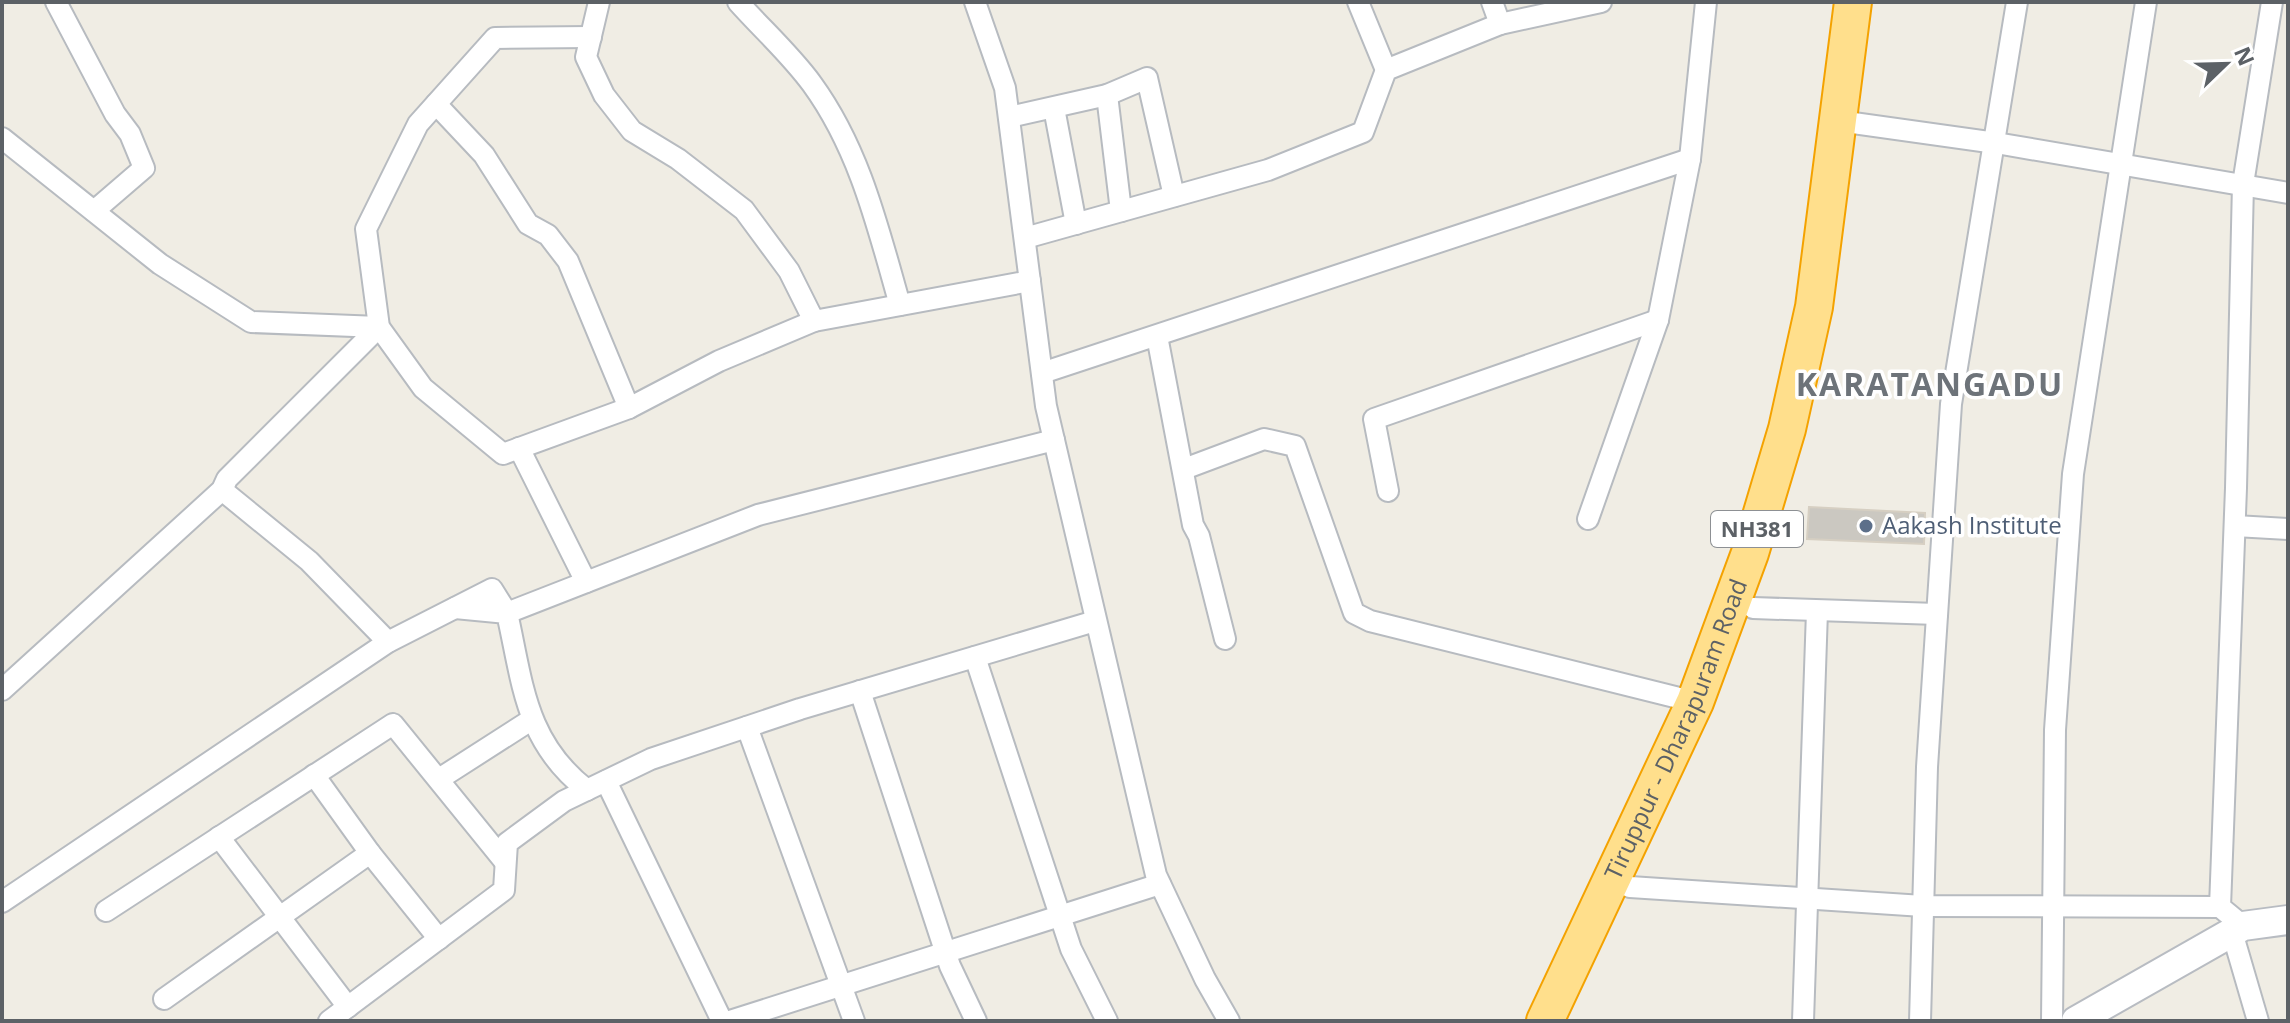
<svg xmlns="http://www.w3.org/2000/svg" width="2290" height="1023" font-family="'Open Sans',sans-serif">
<rect width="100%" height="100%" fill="#f0ede4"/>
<!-- building -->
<polygon fill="#cbc8c1" stroke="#d6cfc2" stroke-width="2" points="1809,507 1925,513 1924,544 1807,539"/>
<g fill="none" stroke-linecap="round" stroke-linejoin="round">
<defs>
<g id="street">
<polyline points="56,2 115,114 130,134 144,168 94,211"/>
<polyline points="599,2 586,57 604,95 632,131 678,159 744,210 789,271 814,321 1030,281"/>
<path d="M738,2c24,27 53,53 74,82 48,66 66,144 88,221"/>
<polyline points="975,2 1005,88 1046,406 1156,875 1205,979 1229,1021"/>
<polyline points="1358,2 1386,70"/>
<polyline points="1492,2 1500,24"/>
<polyline points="591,37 495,38 418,124 366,229 379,327 423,388 503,454 629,408 719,361 814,321"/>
<polyline points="1107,95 1121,211"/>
<polyline points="436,104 484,155 528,224 548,235 568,261 629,408"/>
<polyline points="1054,108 1076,224"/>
<polyline points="1009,117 1107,95 1147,78 1174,196"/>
<polyline points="1839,121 1996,143 2288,193"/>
<polyline points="2,138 160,264 251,322 379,327"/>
<polyline points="1025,238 1268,170 1363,132 1386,70 1500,24 1601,2"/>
<polyline points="1157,336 1193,525 1199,536 1225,639"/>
<polyline points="1042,373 1690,159"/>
<polyline points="519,448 586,582"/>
<polyline points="1184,469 1264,439 1295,446 1354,613 1370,621 1695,702"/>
<polyline points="222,490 309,561 388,642"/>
<polyline points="1388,491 1374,419 1658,320"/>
<polyline points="1588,519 1658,320 1690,159 1706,2"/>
<polyline points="2235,526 2288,529"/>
<path d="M455,608l52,5c16,71 18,129 80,177"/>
<polyline points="1753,608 1937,614"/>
<polyline points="975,657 1071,949 1107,1021"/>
<polyline points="2,690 222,490 227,479 379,327"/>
<polyline points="860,691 950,966 976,1021"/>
<polyline points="747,727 854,1021"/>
<polyline points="314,775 370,853 439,939"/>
<polyline points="439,779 531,720"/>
<polyline points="606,781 722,1021"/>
<polyline points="219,837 348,1007"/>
<polyline points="1614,880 1630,887 1923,906 2220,907"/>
<polyline points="2,902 388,642 492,589 507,613 758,515 1054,440"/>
<polyline points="106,911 393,724 505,862"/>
<polyline points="2243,926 2220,907 2236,488 2243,184 2272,2"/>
<polyline points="2232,932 2258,1021"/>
<polyline points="164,999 370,853"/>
<polyline points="329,1021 504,890 507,843 564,801 651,759 800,709 1095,621"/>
<polyline points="730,1021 1160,884"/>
<polyline points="1803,1021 1817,611"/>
<polyline points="1920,1021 1927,767 1951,404 2017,2"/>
<polyline points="2052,1021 2055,730 2073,474 2146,2"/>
</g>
<polyline id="secondary" points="2076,1021 2243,926 2288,920"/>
<g id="highway">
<path id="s1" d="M1545,1021l150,-319 55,-149 37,-124 27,-122 39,-305"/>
</g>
</defs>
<!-- street casing -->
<use href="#street" stroke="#b7bbc0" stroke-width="24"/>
<!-- secondary casing -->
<use href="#secondary" stroke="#b8bcc2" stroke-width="32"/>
<!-- highway casing -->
<use href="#highway" stroke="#f4a200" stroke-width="40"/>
<!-- street -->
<use href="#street" stroke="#fff" stroke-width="20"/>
<!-- secondary -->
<use href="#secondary" stroke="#fff" stroke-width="28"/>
<!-- highway -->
<use href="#highway" stroke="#ffdf8c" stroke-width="36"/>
</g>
<!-- markers -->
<circle fill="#5c6f8a" stroke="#fff" stroke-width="3" cx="1866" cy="526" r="8"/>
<g text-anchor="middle" stroke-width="7" stroke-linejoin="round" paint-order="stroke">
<!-- shield labels -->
<rect fill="#fff" stroke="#8d9094" stroke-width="2" x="1711" y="511" width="92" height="36" rx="6"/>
<g font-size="22" font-weight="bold" fill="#5c6166">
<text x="1757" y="537">NH381</text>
</g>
<!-- service labels -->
<g font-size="24" fill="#4e5e75" stroke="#fff" text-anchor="start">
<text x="1882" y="534">Aakash Institute</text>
</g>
<!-- street labels -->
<g font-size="24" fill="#5c6166" stroke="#fff">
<text dy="8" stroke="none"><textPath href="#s1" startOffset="320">Tiruppur - Dharapuram Road</textPath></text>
</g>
<!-- district labels -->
<g font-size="32" font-weight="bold" letter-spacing="2" fill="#6d7379" stroke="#fff">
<text x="1930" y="396">KARATANGADU</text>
</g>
</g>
<!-- border -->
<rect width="2290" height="1023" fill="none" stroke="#5c6166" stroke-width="8"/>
<!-- north arrow -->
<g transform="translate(2226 64) rotate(67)" stroke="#ffffff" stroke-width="6" paint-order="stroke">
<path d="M0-6L14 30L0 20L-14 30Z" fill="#5c6166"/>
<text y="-12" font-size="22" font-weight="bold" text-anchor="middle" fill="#5c6166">N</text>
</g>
</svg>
